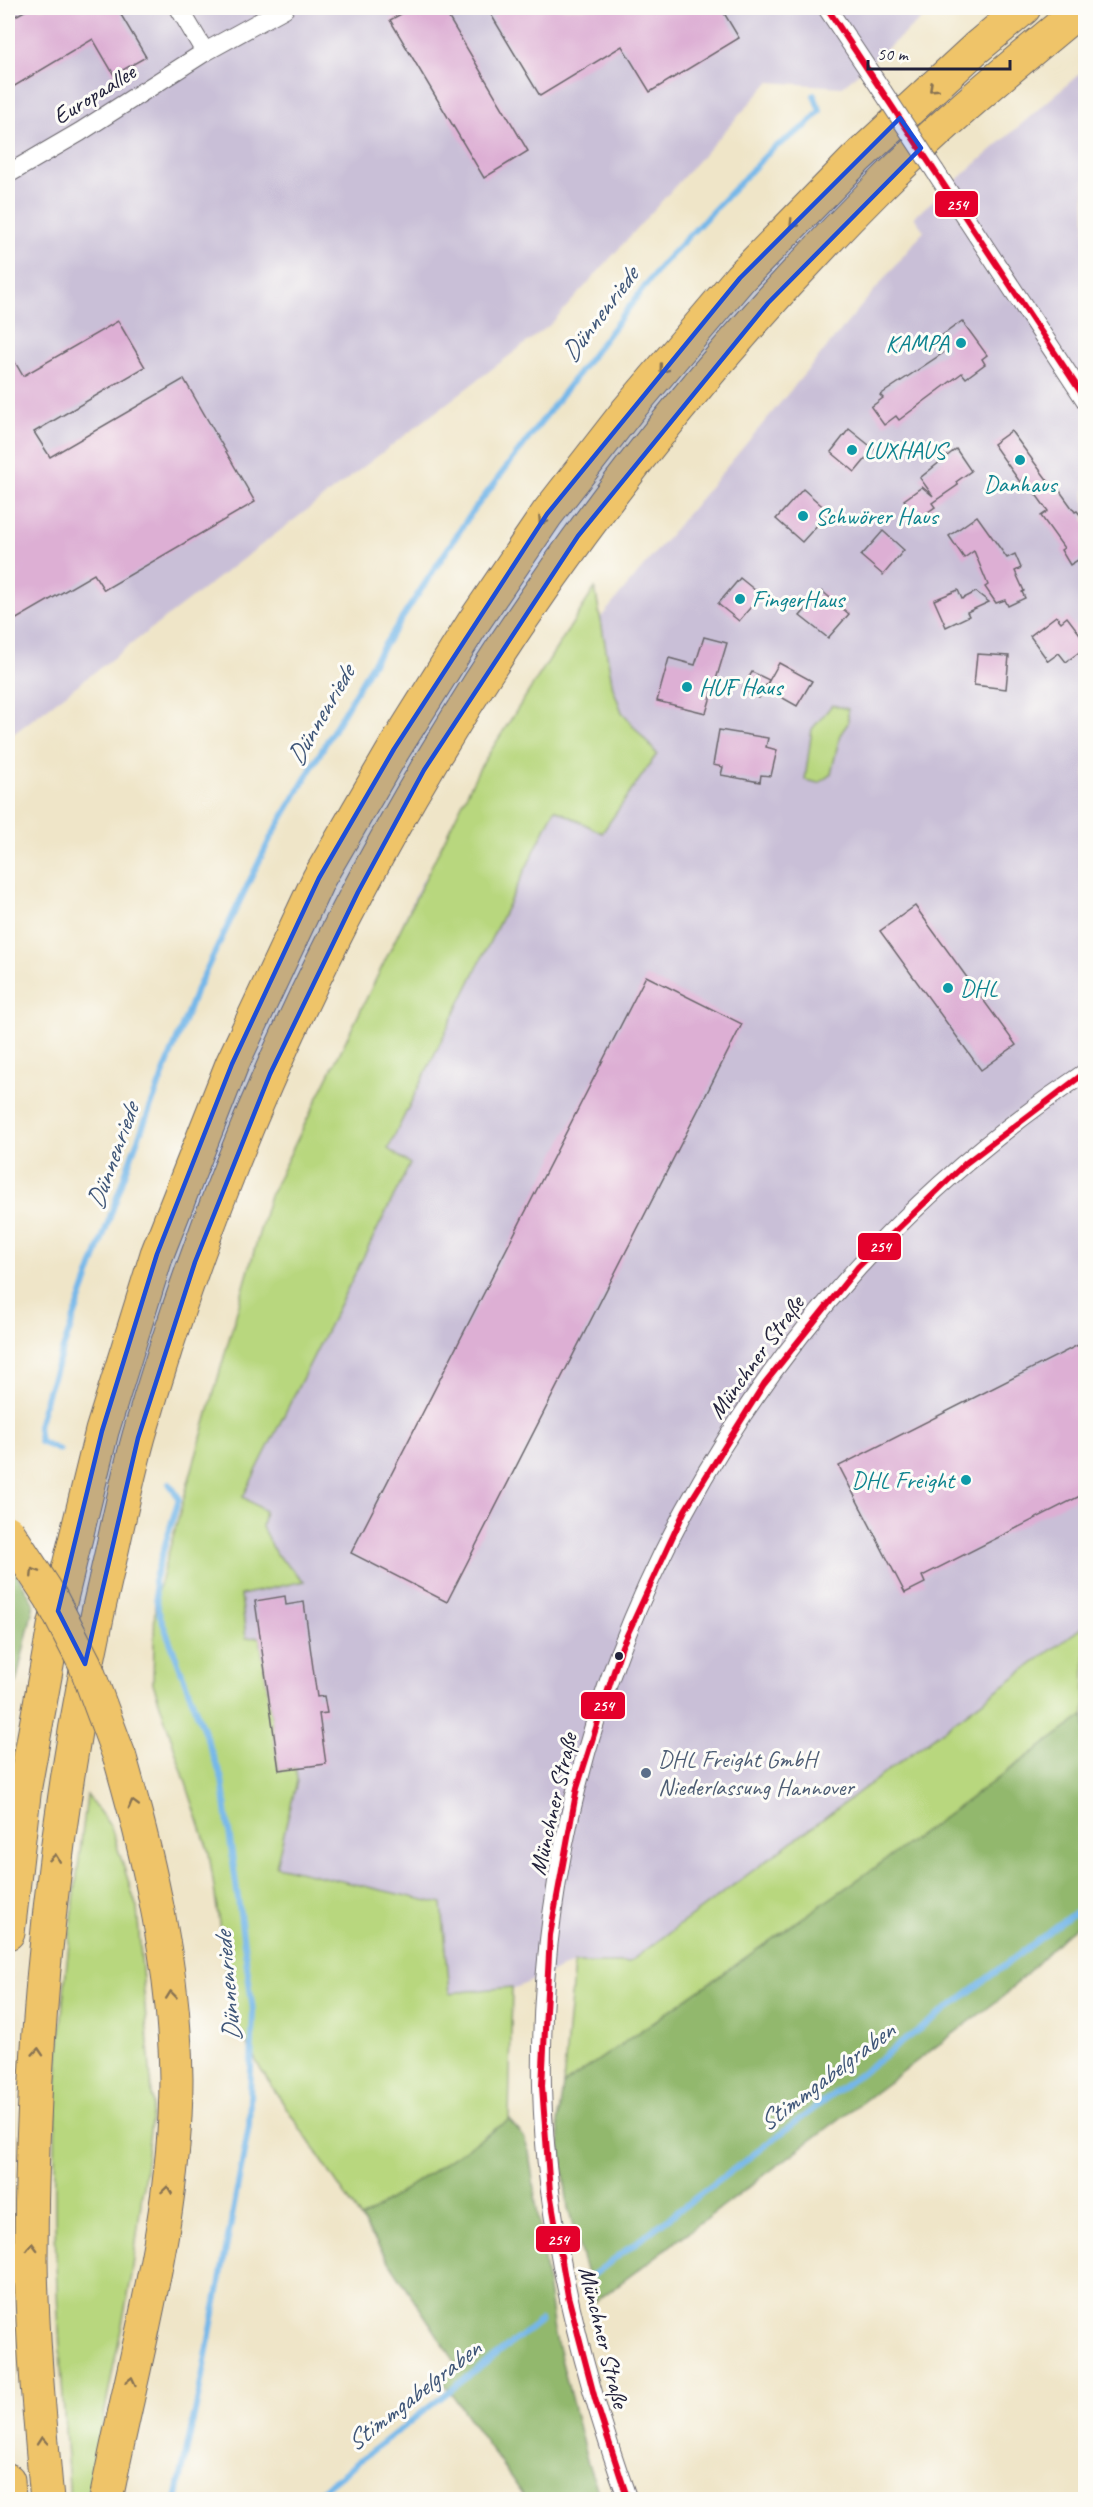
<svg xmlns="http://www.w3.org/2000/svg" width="1093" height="2507" font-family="Caveat,sans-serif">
<rect width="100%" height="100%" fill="#fdfcf7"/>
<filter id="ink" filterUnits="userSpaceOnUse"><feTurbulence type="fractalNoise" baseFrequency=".0167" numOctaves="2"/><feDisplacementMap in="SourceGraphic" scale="12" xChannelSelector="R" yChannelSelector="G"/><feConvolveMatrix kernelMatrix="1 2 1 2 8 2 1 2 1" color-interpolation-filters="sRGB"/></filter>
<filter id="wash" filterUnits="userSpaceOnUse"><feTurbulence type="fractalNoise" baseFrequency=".008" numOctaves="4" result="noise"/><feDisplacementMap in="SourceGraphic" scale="24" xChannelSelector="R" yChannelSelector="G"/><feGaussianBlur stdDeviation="1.35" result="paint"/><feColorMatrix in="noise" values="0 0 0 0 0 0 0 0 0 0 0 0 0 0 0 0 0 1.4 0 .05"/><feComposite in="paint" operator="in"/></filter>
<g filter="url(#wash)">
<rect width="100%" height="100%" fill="#efe5c8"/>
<!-- industrial -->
<g fill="#c9bfd7">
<polygon points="8,8 934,8 842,87 769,82 551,324 8,738"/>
<polygon points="1085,69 1085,1625 628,1964 574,1963 503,1993 272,2003 205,1427 278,1190 422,881 567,658 924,231 914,217"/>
</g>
<!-- green -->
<g fill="#b8d77e" stroke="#6d7c5c" stroke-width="1.5">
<polygon points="595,588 613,688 622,712 657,754 602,833 555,809 388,1149 410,1164 243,1497 265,1511 262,1527 276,1554 304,1581 241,1595 246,1638 260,1637 279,1770 296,1768 297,1781 276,1866 442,1904 450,1993 512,1987 509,2120 361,2219 261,2070 232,2014 209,1853 153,1683 155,1600 270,1195 479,769"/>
<polygon points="832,705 848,709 848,723 840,735 831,774 819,783 805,780 812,729"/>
<polygon points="1085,1625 1085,1715 877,1866 563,2085 574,1963 628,1963"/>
<path d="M87,1795l24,32 26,81 16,198 -21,169 -45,224 -17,1c-10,-138 -20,-277 -13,-415 5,-97 18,-193 30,-290z"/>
</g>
<!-- forest -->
<g fill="#92b86d" stroke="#5a6d54" stroke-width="1.5">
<polygon points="8,1559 34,1604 8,1718"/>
<polygon points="1085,1715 1085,1919 1065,1935 1005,1995 595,2302 568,2208 558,2123 563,2085 877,1866"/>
<polygon points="509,2120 524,2137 529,2152 554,2331 588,2464 601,2499 526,2499 439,2376 456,2363 361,2219"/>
</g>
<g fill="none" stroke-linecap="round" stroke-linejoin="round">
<!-- stream -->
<g stroke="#74b7e9" stroke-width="6">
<polyline points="59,1450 40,1442 38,1426 48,1391 133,1152 195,993 270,839 372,664 470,515 662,264 771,150 806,126 820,111 814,95"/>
<polyline points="169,1483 179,1498 154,1581 158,1610 222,1779 253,2011 249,2126 199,2393 176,2500"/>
<polyline points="589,2278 1086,1904"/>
<polyline points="309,2500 540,2321"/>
</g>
</g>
<g id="blocks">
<!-- building -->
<g fill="#ddafd4">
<polygon points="30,8 117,8 146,57 114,75 93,39 8,90 8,20"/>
<polygon points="412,8 443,8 528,151 484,178 390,20"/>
<polygon points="487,8 721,8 739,38 650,92 622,46 540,96"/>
<polygon points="118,321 145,367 34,432 50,457 184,379 255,502 104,590 94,574 8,624 8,350 23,376"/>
<polygon points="962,321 987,355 982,359 985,364 966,378 962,373 899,420 896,416 884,425 871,407 883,398 880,395 949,349 940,337"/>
<polygon points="849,429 874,449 855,472 831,452"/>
<polygon points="1011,431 1054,489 1057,487 1075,512 1077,511 1086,522 1086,555 1070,565 1061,550 1064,548 1041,516 1048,511 1024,478 1020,482 993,444"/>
<polygon points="956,449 971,471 956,482 958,485 932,503 935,507 918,519 904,500 922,487 933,496 920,478"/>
<polygon points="803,489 829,512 802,542 776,519"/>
<polygon points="977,516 1007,558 1015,554 1021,568 1015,571 1024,591 1022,592 1025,598 1008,606 1005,600 996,603 985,587 988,585 974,551 964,558 949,536"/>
<polygon points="883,531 904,550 883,575 861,556"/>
<polygon points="740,578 761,595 739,621 718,604"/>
<polygon points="958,590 962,599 976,592 989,602 967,612 969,616 946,627 934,600"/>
<polygon points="822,591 849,614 828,638 800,616"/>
<polygon points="1056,616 1061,622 1067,617 1086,642 1086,647 1066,662 1059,653 1048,661 1030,636"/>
<polygon points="704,637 727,643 706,713 657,701 669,658 695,665"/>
<polygon points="977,654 1009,656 1006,689 974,685"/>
<polygon points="779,663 812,681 797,706 765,688"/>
<polygon points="752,672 769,680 759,698 742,689"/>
<polygon points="719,730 768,738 766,747 777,750 771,776 761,775 760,782 721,775 723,767 713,765"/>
<polygon points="915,906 1016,1045 981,1070 880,931"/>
<polygon points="646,976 742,1024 447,1602 351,1553"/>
<polygon points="1086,1341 1086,1493 922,1576 925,1583 905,1593 839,1466"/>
<polygon points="285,1596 286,1605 304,1602 317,1697 324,1696 327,1713 319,1714 326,1764 279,1770 255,1601"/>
</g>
</g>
</g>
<g filter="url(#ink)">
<use href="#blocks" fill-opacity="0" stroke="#6a666c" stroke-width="1.5"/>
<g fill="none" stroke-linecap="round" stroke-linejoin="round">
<defs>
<g id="minor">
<polyline points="827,8 883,92"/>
<polyline points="205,52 285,8"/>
<polyline points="935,171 1086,401"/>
<polyline points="8,174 80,132 205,52 179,8"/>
<path d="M628,2500c-48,-133 -83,-272 -86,-414 -7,-406 207,-791 544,-1014"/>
</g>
<g id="motorway">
<polyline points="8,1933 25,1786 54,1627 102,1431 157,1254 232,1064 319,878 394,749 473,623 547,514 628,410 740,278 856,159 976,48 1024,8"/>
<polyline points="8,2480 9,2500"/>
<path d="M47,2500c-7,-80 -15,-160 -16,-240 0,-241 26,-480 82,-714 8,-37 16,-74 26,-110 137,-476 392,-901 742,-1251 63,-63 132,-120 201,-177"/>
<path d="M106,2500c27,-140 70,-278 70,-421 -1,-109 -26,-217 -56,-321"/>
</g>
</defs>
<!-- minor casing -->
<use href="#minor" stroke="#6a666c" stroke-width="20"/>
<!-- motorway casing -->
<use href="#motorway" stroke="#6a666c" stroke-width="35"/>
<!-- minor -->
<use href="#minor" stroke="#fff" stroke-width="18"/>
<!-- motorway -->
<use href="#motorway" stroke="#efc469" stroke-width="33"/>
<defs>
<polyline id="minor-bridge" points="883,92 935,171"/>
<polyline id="motorway-bridge" points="8,1532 51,1598 85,1664 120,1758"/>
</defs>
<!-- minor-bridge casing -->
<use href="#minor-bridge" stroke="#6a666c" stroke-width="20" stroke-linecap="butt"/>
<!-- motorway-bridge casing -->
<use href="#motorway-bridge" stroke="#6a666c" stroke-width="35" stroke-linecap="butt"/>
<!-- minor-bridge -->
<use href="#minor-bridge" stroke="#fff" stroke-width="18"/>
<!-- motorway-bridge -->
<use href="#motorway-bridge" stroke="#efc469" stroke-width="33"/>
<defs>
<g id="bus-1">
<polyline points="827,8 1086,400"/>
<polyline points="628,2500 595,2399 568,2296 550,2192 542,2086 550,1935 577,1788 622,1646 685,1510 764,1384 858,1267 966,1163 1086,1072"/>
</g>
</defs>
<!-- bus-1 casing -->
<use href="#bus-1" stroke="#fdfcf7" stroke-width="10"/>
<!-- bus-1 -->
<use href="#bus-1" stroke="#e4002b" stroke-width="6"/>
</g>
<!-- one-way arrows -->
<defs><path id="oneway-chevron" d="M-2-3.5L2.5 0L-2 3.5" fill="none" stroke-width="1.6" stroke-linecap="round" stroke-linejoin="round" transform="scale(1.5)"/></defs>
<g stroke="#887352">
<use href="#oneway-chevron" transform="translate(933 88) rotate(137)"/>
<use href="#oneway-chevron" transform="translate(793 224) rotate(134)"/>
<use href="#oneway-chevron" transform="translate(663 369) rotate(130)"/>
<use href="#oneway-chevron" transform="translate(542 521) rotate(124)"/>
<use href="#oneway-chevron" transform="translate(34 1572) rotate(-123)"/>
<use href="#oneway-chevron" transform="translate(133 1804) rotate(-106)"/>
<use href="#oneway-chevron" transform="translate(55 1858) rotate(-83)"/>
<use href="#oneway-chevron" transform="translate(171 1995) rotate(-96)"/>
<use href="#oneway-chevron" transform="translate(38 2052) rotate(-86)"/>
<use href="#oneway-chevron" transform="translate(167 2190) rotate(-82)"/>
<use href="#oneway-chevron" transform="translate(32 2247) rotate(-89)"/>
<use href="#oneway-chevron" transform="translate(131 2381) rotate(-77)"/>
<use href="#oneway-chevron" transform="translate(42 2441) rotate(-95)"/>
</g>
</g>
<!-- marked area -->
<path fill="#1d4ed8" fill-opacity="0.2" stroke="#1d4ed8" stroke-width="4.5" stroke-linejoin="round" d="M900,118l21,30 -153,155 -190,233 -154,234 -66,122 -88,182 -75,188 -57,176 -53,226 -27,-53 44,-180 55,-177 75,-190 87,-186 75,-129 153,-235 193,-236z"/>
<!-- markers -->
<g fill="#0f9aa8" stroke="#fdfcf7" stroke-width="2">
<circle cx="961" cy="343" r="6"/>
<circle cx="852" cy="450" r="6"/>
<circle cx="1020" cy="460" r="6"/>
<circle cx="803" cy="516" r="6"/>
<circle cx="740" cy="599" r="6"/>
<circle cx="687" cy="687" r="6"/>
<circle cx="948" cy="988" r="6"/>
<circle cx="966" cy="1480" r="6"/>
</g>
<circle fill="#22223b" stroke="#fdfcf7" stroke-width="2" cx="619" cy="1656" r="5"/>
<circle fill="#5c6f8a" stroke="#fdfcf7" stroke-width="2" cx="646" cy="1773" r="6"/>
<g text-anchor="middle" stroke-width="6" stroke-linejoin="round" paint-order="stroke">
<!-- street labels -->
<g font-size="24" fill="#22223b" stroke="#fdfcf7">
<text transform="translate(94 94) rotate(-32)" y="8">Europaallee</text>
<text transform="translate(756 1357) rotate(-54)" y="8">Münchner Straße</text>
<text transform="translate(553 1804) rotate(-77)" y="8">Münchner Straße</text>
<text transform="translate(604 2337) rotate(76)" y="8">Münchner Straße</text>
</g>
<!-- culture labels -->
<g font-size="24" fill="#0d838f" stroke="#fdfcf7" text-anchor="start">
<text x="949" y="351" text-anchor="end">KAMPA</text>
<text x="864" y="458">LUXHAUS</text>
<text x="1020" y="492" text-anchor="middle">Danhaus</text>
<text x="815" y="524">Schwörer Haus</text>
<text x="752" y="607">FingerHaus</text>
<text x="699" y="695">HUF Haus</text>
<text x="960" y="996">DHL</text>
<text x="954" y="1488" text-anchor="end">DHL Freight</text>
</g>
<!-- service labels -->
<g font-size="24" fill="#4e5e75" stroke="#fdfcf7" text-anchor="start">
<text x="658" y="1767">DHL Freight GmbH<tspan x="658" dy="28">Niederlassung Hannover</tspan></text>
</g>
<!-- water labels -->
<g font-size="26" font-style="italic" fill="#3f5678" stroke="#fdfcf7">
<text transform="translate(599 314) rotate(-53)" y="9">Dünnenriede</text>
<text transform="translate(320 715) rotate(-60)" y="9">Dünnenriede</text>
<text transform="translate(112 1156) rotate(-70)" y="9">Dünnenriede</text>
<text transform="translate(227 1987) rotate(-95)" y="9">Dünnenriede</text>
<text transform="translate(826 2076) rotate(-37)" y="9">Stimmgabelgraben</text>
<text transform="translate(413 2395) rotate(-38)" y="9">Stimmgabelgraben</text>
</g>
</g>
<g stroke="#fdfcf7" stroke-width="2">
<rect x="934" y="190" width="45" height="28" rx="6" fill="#e4002b"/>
<rect x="857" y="1232" width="45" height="29" rx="6" fill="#e4002b"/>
<rect x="580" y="1691" width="46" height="29" rx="6" fill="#e4002b"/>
<rect x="535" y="2225" width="46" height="28" rx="6" fill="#e4002b"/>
</g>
<g font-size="16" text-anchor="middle" font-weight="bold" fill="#fff">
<text x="957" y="210">254</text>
<text x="880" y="1252">254</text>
<text x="603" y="1711">254</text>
<text x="558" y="2245">254</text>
</g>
<!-- margin -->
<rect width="1093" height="2507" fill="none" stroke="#fdfcf7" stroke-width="30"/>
<!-- scale -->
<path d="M868 60v9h142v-9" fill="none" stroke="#22223b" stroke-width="3"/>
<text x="877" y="60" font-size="18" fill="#22223b" stroke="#fdfcf7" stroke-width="4.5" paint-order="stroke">50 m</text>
</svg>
